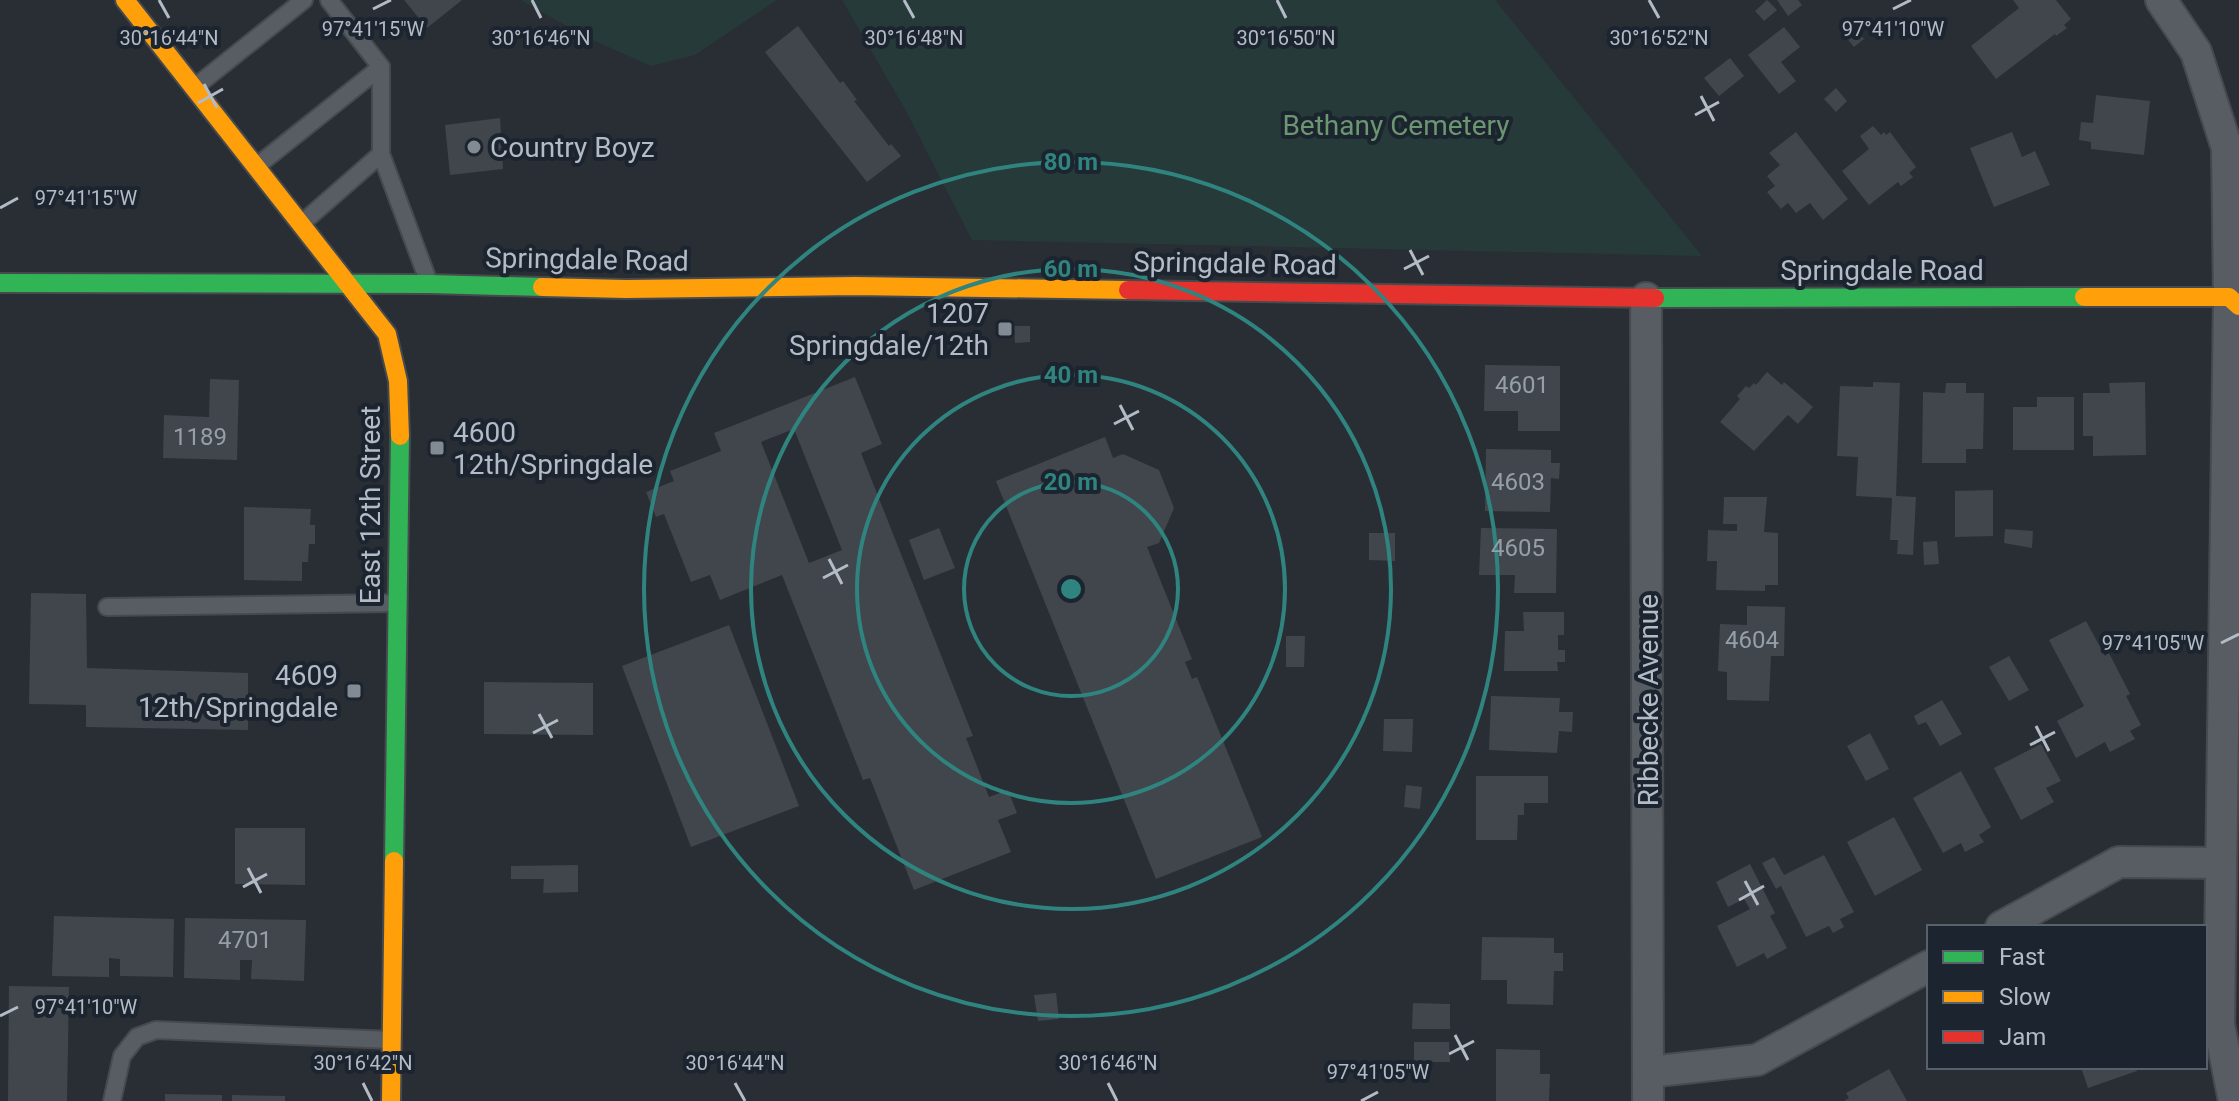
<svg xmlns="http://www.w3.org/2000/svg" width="2239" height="1101" font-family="Roboto,sans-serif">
<rect width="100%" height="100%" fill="#282e34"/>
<!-- green -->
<g fill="#263a3a">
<polygon points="521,0 777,0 695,55 651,66 586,37"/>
<polygon points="842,0 1495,0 1702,256 972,240 906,111"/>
</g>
<!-- building -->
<g fill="#40464b" fill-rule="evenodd">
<polygon points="404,0 462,0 427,28"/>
<polygon points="1767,0 1777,10 1764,21 1755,11"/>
<polygon points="1777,0 1798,0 1802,5 1788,16"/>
<polygon points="2013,0 2056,0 2071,19 2064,25 2067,28 2056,36 2055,34 1996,79 1971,46 2019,8"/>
<polygon points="798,26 840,83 843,81 857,100 854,101 889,146 891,144 901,156 867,182 765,52"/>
<polygon points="1784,27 1800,47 1781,62 1796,81 1779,94 1748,55"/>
<polygon points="1854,27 1864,39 1854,47 1844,35"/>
<polygon points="1730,58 1744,76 1719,96 1704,78"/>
<polygon points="1836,88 1847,101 1836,112 1824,99"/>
<polygon points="2096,95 2150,101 2144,155 2091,149 2091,142 2079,140 2081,122 2093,123"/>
<polygon points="500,118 503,169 450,175 445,125"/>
<polygon points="1873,126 1881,135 1884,132 1886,135 1890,132 1916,167 1909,173 1913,177 1901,186 1898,182 1869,205 1842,171 1869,149 1860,136"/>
<polygon points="1796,132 1848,199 1823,220 1810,203 1796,213 1788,203 1781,209 1767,192 1775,186 1767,176 1780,165 1769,153"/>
<polygon points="2012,132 2022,157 2035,151 2050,185 1994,207 1970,148"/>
<polygon points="1014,326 1030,326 1030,342 1015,343"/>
<polygon points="1485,365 1560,366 1560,431 1518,431 1518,411 1484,411"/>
<polygon points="1767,372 1782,385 1784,382 1813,407 1798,424 1788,415 1754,451 1720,422 1740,399 1737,396 1746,386 1749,388 1754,383 1756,385"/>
<path d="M855,377l27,67 -21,9 112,283 -7,2 23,59 19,-7 9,23 -19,7 13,32 -97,38 -44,-112 -7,2 -81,-205 -62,25 -10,-25 -19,7 -27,-68 -8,3 -10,-25 28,-11 -4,-10 51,-20 -7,-18zM794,429l48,121 -33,13 -48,-121z"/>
<polygon points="210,379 239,380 237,460 163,458 164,415 209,417"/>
<polygon points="1873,382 1900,383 1896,496 1916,497 1913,555 1897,554 1898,540 1890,540 1892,498 1856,496 1858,457 1837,456 1840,386 1873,387"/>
<polygon points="2145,382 2146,455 2093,456 2093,436 2083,436 2083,393 2110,393 2109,383"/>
<polygon points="1946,383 1966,383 1966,393 1984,393 1983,449 1966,449 1966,463 1922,463 1923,392 1945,393"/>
<polygon points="2037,397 2074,397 2074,450 2013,450 2013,407 2037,407"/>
<polygon points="1105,437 1113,458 1123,454 1159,470 1174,508 1159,543 1147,547 1192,659 1185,662 1192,679 1197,677 1262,837 1156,879 996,481"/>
<polygon points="1486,449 1551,450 1551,463 1560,463 1559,479 1551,478 1550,512 1485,511"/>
<polygon points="1993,490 1993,536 1955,537 1955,491"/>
<polygon points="1724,497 1767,497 1764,532 1778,533 1778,585 1765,585 1765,591 1716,590 1717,561 1707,561 1708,530 1737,531 1737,524 1723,524"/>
<polygon points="244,507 311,509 310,525 315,525 315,544 309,544 308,562 302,562 302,581 244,580"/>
<polygon points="939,528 955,568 924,580 909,540"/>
<polygon points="1481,528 1557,529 1556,593 1514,593 1515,575 1479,575"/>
<polygon points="2005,529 2033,531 2032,548 2004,543"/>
<polygon points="1369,533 1395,533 1395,561 1369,560"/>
<polygon points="1937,541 1939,564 1924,565 1923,542"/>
<polygon points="31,593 86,594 87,668 248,673 248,730 86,727 86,705 29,704"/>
<polygon points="1747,606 1785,607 1784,656 1771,656 1769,701 1727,700 1727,672 1718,671 1720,624 1747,625"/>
<polygon points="1523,612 1564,612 1564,635 1558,635 1558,650 1565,650 1565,662 1557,662 1558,671 1504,671 1505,631 1524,631"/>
<polygon points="2086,621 2105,656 2109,653 2130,694 2126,696 2141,725 2130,731 2135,739 2110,752 2105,742 2076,758 2057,721 2084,706 2049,640"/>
<polygon points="729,625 799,806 691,847 622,666"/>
<polygon points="1286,636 1305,636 1304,667 1286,667"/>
<polygon points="2009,656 2029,690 2009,701 1989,667"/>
<polygon points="484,682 593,683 593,735 484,734"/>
<polygon points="1491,696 1560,698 1559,712 1573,712 1572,732 1559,731 1557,753 1489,750"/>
<polygon points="1942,700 1962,734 1940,746 1926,722 1918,725 1914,716"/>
<polygon points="1384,719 1413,719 1412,752 1383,751"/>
<polygon points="1870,733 1889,769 1866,781 1847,746"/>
<polygon points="2041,744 2061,781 2046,788 2054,802 2021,820 1994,768"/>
<polygon points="1961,771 1991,827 1979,835 1984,842 1965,852 1961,843 1943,853 1913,798"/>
<polygon points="1476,776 1548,776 1548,803 1524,803 1524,815 1518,815 1517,840 1476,840"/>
<polygon points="1406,785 1422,787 1420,809 1404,807"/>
<polygon points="1894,817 1922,870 1875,896 1847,842"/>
<polygon points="235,828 305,828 305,885 235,884"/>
<polygon points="1824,855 1854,912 1840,919 1844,927 1833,933 1829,926 1806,937 1781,886 1776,889 1762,863 1774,857 1784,875"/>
<polygon points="1750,864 1775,913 1770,916 1787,948 1767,959 1764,953 1737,967 1717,926 1750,909 1744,899 1728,907 1716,882"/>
<polygon points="578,865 578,892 543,893 544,879 511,879 511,866"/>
<polygon points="54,916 174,919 173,977 120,976 120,959 109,958 109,977 52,976"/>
<polygon points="185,918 306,920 304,981 251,979 252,960 240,960 240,980 184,978"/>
<polygon points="1482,937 1554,938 1554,953 1563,953 1563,971 1554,971 1553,1005 1507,1004 1507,980 1481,980"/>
<polygon points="9,986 69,987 67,1101 8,1101"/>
<polygon points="1056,993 1059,1019 1038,1021 1034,995"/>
<polygon points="1413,1003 1450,1004 1450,1029 1412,1029"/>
<polygon points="1414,1042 1449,1042 1450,1062 1414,1062"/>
<polygon points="1496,1049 1540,1050 1540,1074 1550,1074 1549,1101 1496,1101"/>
<polygon points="2081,1067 2136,1067 2137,1071 2088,1088"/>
<polygon points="1889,1069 1907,1101 1844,1101 1849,1098 1846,1093"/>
<polygon points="165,1094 222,1095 222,1101 165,1101"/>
<polygon points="232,1095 285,1096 285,1101 232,1101"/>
</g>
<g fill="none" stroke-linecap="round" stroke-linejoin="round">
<defs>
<g id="lane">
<polyline points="329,0 381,67 381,154 428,280"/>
<polyline points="195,87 304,0"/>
<polyline points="257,166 381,67"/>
<polyline points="301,224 381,154"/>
<polyline points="107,607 396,603"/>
<polyline points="112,1101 122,1056 137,1037 156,1030 391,1040"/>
</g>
<g id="street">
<polyline points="2161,0 2196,52 2227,148 2229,297 2219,1025 2234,1101"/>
<polyline points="1646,298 1648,1101"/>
<polyline points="2001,927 2119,862 2221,863"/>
<polyline points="1649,1072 1757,1060 1929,966"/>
</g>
<g id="fast">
<polyline points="0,283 430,284 542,287"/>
<polyline points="1655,298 2084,297"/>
<polyline points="394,861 400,436"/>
</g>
<g id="slow">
<polyline points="125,0 387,334 398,381 400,436"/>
<polyline points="542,287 626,289 855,286 1128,290"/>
<polyline points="2084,297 2229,297 2239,306"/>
<polyline points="391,1101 394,861"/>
</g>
<polyline id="jam" points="1128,290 1655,298"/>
</defs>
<!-- lane casing -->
<use href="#lane" stroke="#464a4f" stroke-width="20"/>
<!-- street casing -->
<use href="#street" stroke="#464a4f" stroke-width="34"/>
<!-- fast casing -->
<use href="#fast" stroke="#464a4f" stroke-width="22"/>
<!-- slow casing -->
<use href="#slow" stroke="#464a4f" stroke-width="22"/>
<!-- jam casing -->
<use href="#jam" stroke="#464a4f" stroke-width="22"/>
<!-- lane -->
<use href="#lane" stroke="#585c63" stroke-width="16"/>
<!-- street -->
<use href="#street" stroke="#585c63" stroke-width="30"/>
<!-- fast -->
<use href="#fast" stroke="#30b455" stroke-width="18"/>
<!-- slow -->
<use href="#slow" stroke="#ff9f0a" stroke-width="18"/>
<!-- jam -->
<use href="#jam" stroke="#e5322d" stroke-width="18"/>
</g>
<!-- ticks -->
<path fill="none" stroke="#b2bbc6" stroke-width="3" d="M159,0l10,18M532,0l9,18M904,0l10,18M1277,0l9,18M1649,0l10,18M373,9l18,-9M1893,9l18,-9M204,84l13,24M1701,96l13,25M198,103l25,-14M1695,115l24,-13M0,208l18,-10M1410,250l13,25M1404,269l25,-13M1120,405l13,25M1114,424l25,-13M829,559l13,25M823,578l25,-13M2221,643l18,-9M539,714l13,24M2036,726l13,25M533,733l25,-13M2030,745l25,-13M248,868l13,25M1745,881l13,24M243,887l24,-13M1739,900l25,-14M0,1016l18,-9M1455,1035l13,25M1449,1054l25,-13M363,1083l9,18M735,1083l10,18M1108,1083l9,18M1361,1101l17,-9"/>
<!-- distance rings -->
<g fill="none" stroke="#308480" stroke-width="4">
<circle cx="1071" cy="589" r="107"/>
<circle cx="1071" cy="589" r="214"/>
<circle cx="1071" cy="589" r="320"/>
<circle cx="1071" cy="589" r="427"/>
</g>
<!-- markers -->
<g fill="#828a93" stroke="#1c252f" stroke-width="3">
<circle cx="474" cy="147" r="8"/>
<rect x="997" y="321" width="16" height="16" rx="4"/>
<rect x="429" y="440" width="16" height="16" rx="4"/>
<rect x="346" y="683" width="16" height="16" rx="4"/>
</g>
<g text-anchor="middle" stroke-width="8" stroke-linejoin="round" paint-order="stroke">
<!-- number labels -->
<g font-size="24" fill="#969ea7">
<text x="1522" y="393">4601</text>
<text x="200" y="445">1189</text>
<text x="1518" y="490">4603</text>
<text x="1518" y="556">4605</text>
<text x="1752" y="648">4604</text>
<text x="245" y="948">4701</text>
</g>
<!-- park labels -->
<g font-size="28" fill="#6a9670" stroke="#1c252f">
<text x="1396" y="135">Bethany Cemetery</text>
</g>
<!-- poi labels -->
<g font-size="28" fill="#b2bbc6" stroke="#1c252f" text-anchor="start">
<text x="490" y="157">Country Boyz</text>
<text x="989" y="323" text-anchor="end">1207<tspan x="989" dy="32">Springdale/12th</tspan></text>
<text x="453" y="442">4600<tspan x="453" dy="32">12th/Springdale</tspan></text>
<text x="338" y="685" text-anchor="end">4609<tspan x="338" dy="32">12th/Springdale</tspan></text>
</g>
<!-- street labels -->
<g font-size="28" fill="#b2bbc6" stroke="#1c252f">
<text transform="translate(587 259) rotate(1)" y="10">Springdale Road</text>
<text transform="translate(1235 263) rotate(1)" y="10">Springdale Road</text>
<text x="1882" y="280">Springdale Road</text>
<text transform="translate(370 505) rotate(-90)" y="10">East 12th Street</text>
<text transform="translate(1648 700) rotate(-90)" y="10">Ribbecke Avenue</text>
</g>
</g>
<g font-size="20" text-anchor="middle" fill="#b2bbc6" stroke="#1c252f" stroke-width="8" stroke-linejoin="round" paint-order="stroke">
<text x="373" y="36">97°41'15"W</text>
<text x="1893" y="36">97°41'10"W</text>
<text x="169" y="45">30°16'44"N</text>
<text x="541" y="45">30°16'46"N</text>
<text x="914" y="45">30°16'48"N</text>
<text x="1286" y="45">30°16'50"N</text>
<text x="1659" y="45">30°16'52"N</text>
<text x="86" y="205">97°41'15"W</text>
<text x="2153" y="650">97°41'05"W</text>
<text x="86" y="1014">97°41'10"W</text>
<text x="363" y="1070">30°16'42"N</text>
<text x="735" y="1070">30°16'44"N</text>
<text x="1108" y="1070">30°16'46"N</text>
<text x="1378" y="1079">97°41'05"W</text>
</g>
<circle cx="1071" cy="589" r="12" fill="#308480" stroke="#1c252f" stroke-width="4"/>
<g font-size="24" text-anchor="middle" font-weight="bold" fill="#308480" stroke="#1c252f" stroke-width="8" stroke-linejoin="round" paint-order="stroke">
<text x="1071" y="170">80 m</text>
<text x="1071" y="277">60 m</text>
<text x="1071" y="383">40 m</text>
<text x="1071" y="490">20 m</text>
</g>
<!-- legend -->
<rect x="1927" y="925" width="280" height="144" fill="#1c252f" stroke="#58616b" stroke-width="2"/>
<rect x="1943" y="951" width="40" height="12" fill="#30b455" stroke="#58616b" stroke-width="2"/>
<text x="1999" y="965" font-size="24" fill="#b2bbc6">Fast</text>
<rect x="1943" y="991" width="40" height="12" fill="#ff9f0a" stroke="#58616b" stroke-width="2"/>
<text x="1999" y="1005" font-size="24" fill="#b2bbc6">Slow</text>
<rect x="1943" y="1031" width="40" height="12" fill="#e5322d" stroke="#58616b" stroke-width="2"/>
<text x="1999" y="1045" font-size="24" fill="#b2bbc6">Jam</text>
</svg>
